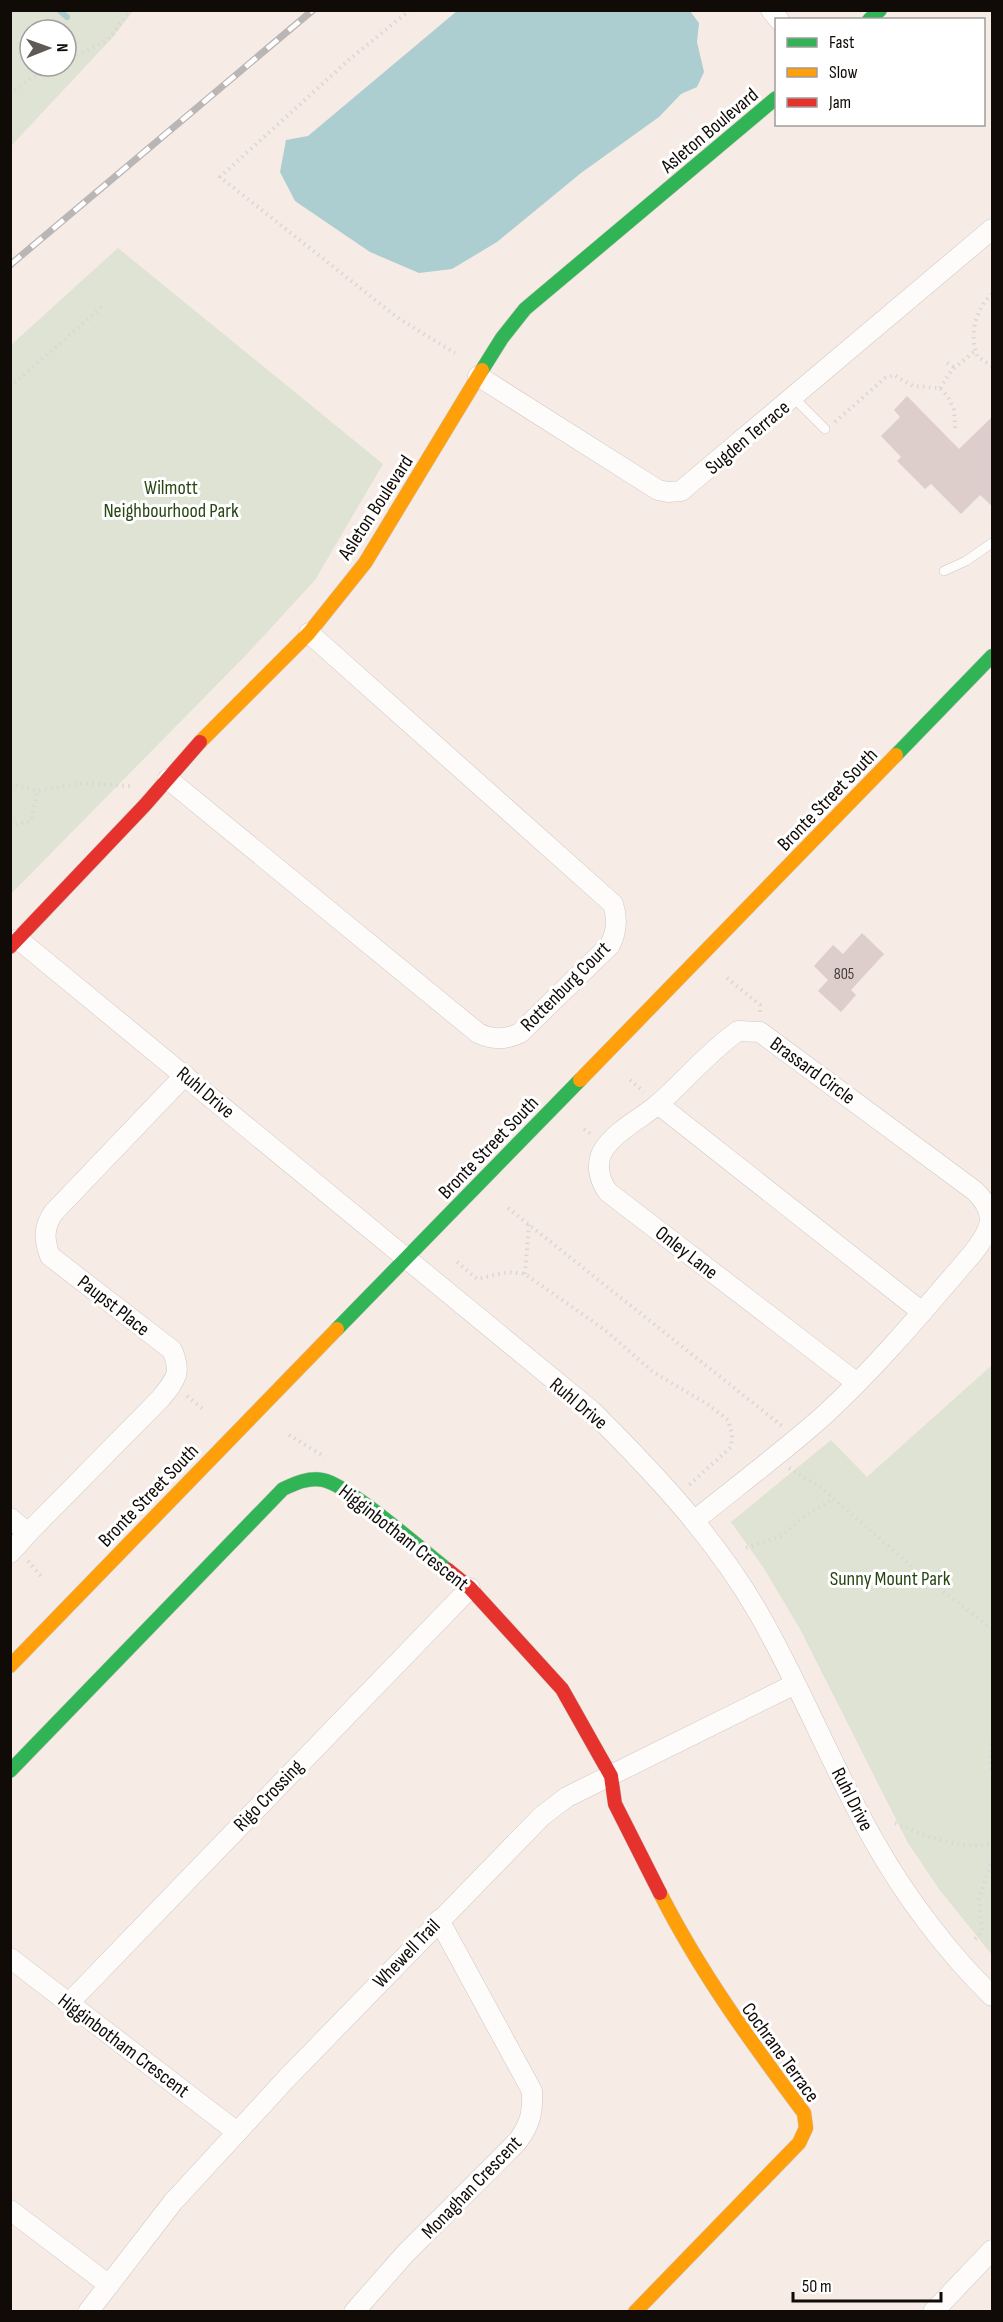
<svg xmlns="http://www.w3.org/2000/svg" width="1003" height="2322" font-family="'Sofia Sans Condensed',sans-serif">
<rect width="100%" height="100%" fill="#f6ebe5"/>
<!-- green -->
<g fill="#dfe3d3" fill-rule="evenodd">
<path d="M11,10l122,1 -20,26 -102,109zM30,30h36v36h-36z"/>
<polygon points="118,248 383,464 315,580 248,653 11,894 11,345"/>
<polygon points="992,1365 992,1955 939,1889 908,1843 800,1629 763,1567 731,1522 831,1440 867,1477"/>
</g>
<!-- water -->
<polygon fill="#acced1" points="457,11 690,11 699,23 697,42 704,72 697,87 681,94 659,117 581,173 497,242 452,269 419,273 370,252 295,201 280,172 286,140 308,136"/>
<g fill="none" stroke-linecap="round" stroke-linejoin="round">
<!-- stream -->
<polyline stroke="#acced1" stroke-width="6" points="59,10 67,17"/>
</g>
<!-- building -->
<g fill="#ddcecb">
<polygon points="907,396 959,449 993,416 993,507 980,495 961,514 931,484 925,489 897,461 901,457 881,436 900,417 894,410"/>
<polygon points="862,933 884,954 851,990 856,995 841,1012 818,991 828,980 814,966 833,945 843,954"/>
</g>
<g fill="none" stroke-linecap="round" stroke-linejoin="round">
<defs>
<g id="lane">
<polyline points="793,397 825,429"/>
<polyline points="944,571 966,561 992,543"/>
</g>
<g id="street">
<polyline points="771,10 779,20"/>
<polyline points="478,376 658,490 668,492 681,491 992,229"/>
<path d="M168,779l310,254c15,7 27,7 42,0l90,-88c7,-14 8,-26 3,-41l-304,-271"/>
<path d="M18,939l574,472c62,62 123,126 167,203 42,73 73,153 115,227 31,55 73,111 118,155"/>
<polyline points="658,1104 922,1312"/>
<polyline points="10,1518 28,1533 10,1553"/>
<path d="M694,1521c42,-34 86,-67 127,-103 55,-50 103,-108 151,-164 19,-24 27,-39 3,-63l-215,-159 -22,-1c-30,21 -53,50 -81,74 -17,14 -41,26 -53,44 -9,14 -5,31 4,43l249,191"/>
<path d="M28,1533l133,-135c15,-19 21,-25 11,-48l-122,-94c-6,-16 -7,-29 4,-44l131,-137"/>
<polyline points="10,1958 237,2132"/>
<polyline points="69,2003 470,1588"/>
<polyline points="10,2210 109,2285"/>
<polyline points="88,2312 173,2202 288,2077 542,1816 567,1797 795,1684"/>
<path d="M354,2312l51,-58 112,-112c13,-17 16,-29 15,-51l-93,-171"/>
<polyline points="933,2312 992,2250"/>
</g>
<g id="fast">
<polyline points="869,20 880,10"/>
<polyline points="482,370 502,338 525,309 776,98"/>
<polyline points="896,755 992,656"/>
<polyline points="337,1329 580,1080"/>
<path d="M10,1771l273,-282c13,-6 26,-12 40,-9 26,5 100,71 125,90"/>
</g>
<g id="slow">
<polyline points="200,742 309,633 365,563 482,370"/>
<polyline points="580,1080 896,755"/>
<polyline points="10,1666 337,1329"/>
<path d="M635,2312l164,-169 7,-15 -2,-15c-53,-71 -104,-141 -144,-220"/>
</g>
<g id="jam">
<polyline points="10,947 145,805 200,742"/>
<polyline points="448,1570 470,1588 562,1689 611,1776 615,1804 660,1893"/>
</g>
</defs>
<!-- lane casing -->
<use href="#lane" stroke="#cfc6c2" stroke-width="10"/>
<!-- street casing -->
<use href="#street" stroke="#cfc6c2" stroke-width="21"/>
<!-- fast casing -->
<use href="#fast" stroke="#cfc6c2" stroke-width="15"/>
<!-- slow casing -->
<use href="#slow" stroke="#cfc6c2" stroke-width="15"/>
<!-- jam casing -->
<use href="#jam" stroke="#cfc6c2" stroke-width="15"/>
<!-- path -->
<g stroke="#dad7d5" stroke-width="4" stroke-dasharray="1.5 4.5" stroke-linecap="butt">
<polyline points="410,10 351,58 220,177 398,318 455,353"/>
<polyline points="66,61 108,40 130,10"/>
<polyline points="10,94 31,78 55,66"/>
<path d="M992,294c-16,14 -24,43 -14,63l14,9"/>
<polyline points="947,363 956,368"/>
<polyline points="10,387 103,306"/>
<polyline points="940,388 952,370 975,351"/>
<polyline points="835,422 885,378 894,375 913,386 940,388 948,397 954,410 955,428"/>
<polyline points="10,784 37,791 82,783 131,786"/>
<polyline points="10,826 31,821 37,791"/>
<polyline points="727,978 760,1005 760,1013"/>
<polyline points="630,1080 644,1092"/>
<polyline points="584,1129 592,1135"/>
<polyline points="508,1208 782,1426"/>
<polyline points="457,1262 477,1279 508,1272 525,1274 605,1330 653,1372 709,1405 728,1420 732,1434 731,1447 689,1485"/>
<polyline points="525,1274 529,1224"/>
<polyline points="187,1396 203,1409"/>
<polyline points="289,1435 325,1457"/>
<polyline points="789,1468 820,1487 915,1569 992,1629"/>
<polyline points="746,1548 781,1536 805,1516 833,1499"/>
<polyline points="28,1561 41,1576"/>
<polyline points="992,1738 990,1760 992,1774"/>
<path d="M895,1823c31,13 63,27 97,21"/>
<polyline points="975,1939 982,1932 979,1899 992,1860"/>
</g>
<!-- lane -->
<use href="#lane" stroke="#fefcfb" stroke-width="9"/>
<!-- street -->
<use href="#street" stroke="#fefcfb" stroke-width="20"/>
<!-- fast -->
<use href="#fast" stroke="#30b455" stroke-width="14"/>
<!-- slow -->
<use href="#slow" stroke="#ff9f0a" stroke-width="14"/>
<!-- jam -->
<use href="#jam" stroke="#e5322d" stroke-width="14"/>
<defs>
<polyline id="rail" points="10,265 313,10"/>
</defs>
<!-- rail casing -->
<use href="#rail" stroke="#b9b6b5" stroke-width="7"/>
<!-- rail -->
<use href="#rail" stroke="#fff" stroke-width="4.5" stroke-dasharray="14" stroke-linecap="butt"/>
</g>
<g text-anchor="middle" stroke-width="6" stroke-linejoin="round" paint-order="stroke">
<!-- number labels -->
<g font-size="16" fill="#443c38">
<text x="844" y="979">805</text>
</g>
<!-- street labels -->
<g font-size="20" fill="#110b07" stroke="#fff">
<text transform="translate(709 130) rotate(-40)" y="7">Asleton Boulevard</text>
<text transform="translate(747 437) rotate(-40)" y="7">Sugden Terrace</text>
<text transform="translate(375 507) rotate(-57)" y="7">Asleton Boulevard</text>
<text transform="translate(827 799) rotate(-46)" y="7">Bronte Street South</text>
<text transform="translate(565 986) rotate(-45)" y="7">Rottenburg Court</text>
<text transform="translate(813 1070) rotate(36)" y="7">Brassard Circle</text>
<text transform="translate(206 1092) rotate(40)" y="7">Ruhl Drive</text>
<text transform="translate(488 1147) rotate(-46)" y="7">Bronte Street South</text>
<text transform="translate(687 1252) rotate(38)" y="7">Onley Lane</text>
<text transform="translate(114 1305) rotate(38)" y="7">Paupst Place</text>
<text transform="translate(579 1403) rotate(40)" y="7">Ruhl Drive</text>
<text transform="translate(148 1495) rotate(-46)" y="7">Bronte Street South</text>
<text transform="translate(404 1537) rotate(38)" y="7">Higginbotham Crescent</text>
<text transform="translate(268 1795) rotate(-46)" y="7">Rigo Crossing</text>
<text transform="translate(853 1799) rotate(63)" y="7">Ruhl Drive</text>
<text transform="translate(406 1953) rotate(-46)" y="7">Whewell Trail</text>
<text transform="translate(124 2045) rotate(37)" y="7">Higginbotham Crescent</text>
<text transform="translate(781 2052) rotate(54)" y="7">Cochrane Terrace</text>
<text transform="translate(471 2187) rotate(-46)" y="7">Monaghan Crescent</text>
</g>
<!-- park labels -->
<g font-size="20" fill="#274612" stroke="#fff">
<text x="171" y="494">Wilmott<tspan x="171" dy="23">Neighbourhood Park</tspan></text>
<text x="890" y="1585">Sunny Mount Park</text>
</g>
</g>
<!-- border -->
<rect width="1003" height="2322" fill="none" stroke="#110b07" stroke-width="24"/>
<!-- legend -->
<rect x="775" y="18" width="210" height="108" fill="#ffffff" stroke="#a09d9c" stroke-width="1.5"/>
<rect x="787" y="38" width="30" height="9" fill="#30b455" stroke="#a09d9c" stroke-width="1.5"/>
<text x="829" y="48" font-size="18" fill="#110b07">Fast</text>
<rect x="787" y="68" width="30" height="9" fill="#ff9f0a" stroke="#a09d9c" stroke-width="1.5"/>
<text x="829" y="78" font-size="18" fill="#110b07">Slow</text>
<rect x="787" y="98" width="30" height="9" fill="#e5322d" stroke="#a09d9c" stroke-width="1.5"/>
<text x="829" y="108" font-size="18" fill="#110b07">Jam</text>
<!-- north arrow -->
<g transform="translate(48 48) rotate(89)"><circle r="28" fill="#ffffff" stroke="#a09d9c" stroke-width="1.5"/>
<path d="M0-4.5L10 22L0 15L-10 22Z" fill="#615955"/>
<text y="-9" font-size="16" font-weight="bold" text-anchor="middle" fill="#110b07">N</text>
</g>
<!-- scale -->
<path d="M793 2292v9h148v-9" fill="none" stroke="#110b07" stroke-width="3"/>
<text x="802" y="2292" font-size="18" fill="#110b07" stroke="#ffffff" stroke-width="4.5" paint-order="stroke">50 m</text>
</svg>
